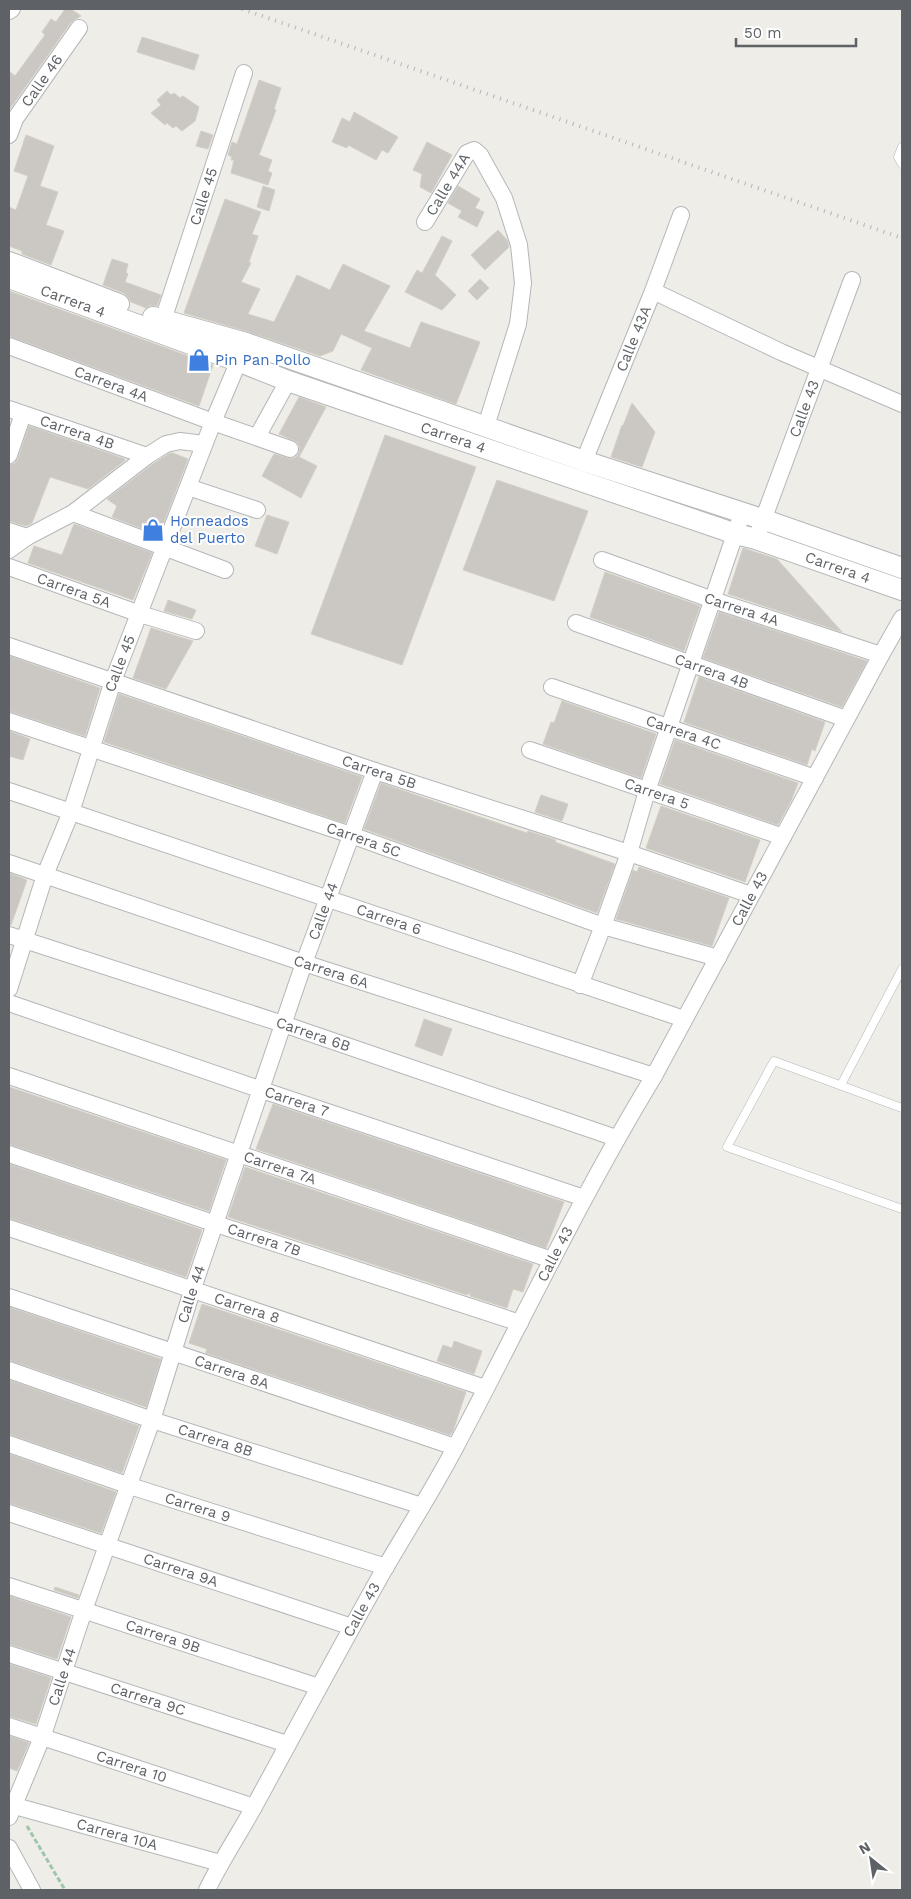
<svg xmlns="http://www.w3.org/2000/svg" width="911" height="1899" font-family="'Work Sans',sans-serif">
<rect width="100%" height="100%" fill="#efede7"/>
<!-- building -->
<g fill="#cbc8c4" stroke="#d4cfc5">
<polygon points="65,9 71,9 81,16 71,22 9,110 9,71 15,76 45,35 42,32 51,19 56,22"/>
<polygon points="142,37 199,55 194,70 137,52"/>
<polygon points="259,80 281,88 274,109 276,110 259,155 272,160 268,171 272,173 268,185 231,173 234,160 231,160 232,157 228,155 232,142 237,144"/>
<polygon points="167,91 171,95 174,93 180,98 183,96 199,107 195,121 182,131 176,126 173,128 167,123 165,125 151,113 161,105 157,100"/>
<polygon points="354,112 398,137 388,153 382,150 376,160 348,145 347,148 332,142 342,118 350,122"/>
<polygon points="201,131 213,135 208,149 196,146"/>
<polygon points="26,135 54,146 40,186 58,192 46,225 64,231 51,265 22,254 22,251 9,246 9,207 16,210 28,176 14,171"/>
<polygon points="427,142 452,155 431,193 420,187 422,174 413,170"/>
<polygon points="263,186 275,190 269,211 257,207"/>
<polygon points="458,186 480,199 475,208 484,212 477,227 458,217 462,211 448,203"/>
<polygon points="225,199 261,212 252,234 258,236 249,262 251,263 241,282 260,289 248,314 274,322 297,275 330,290 343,264 390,286 364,331 410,348 421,322 480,342 456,404 361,370 372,348 341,334 333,351 320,356 249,332 184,313"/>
<polygon points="498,230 507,240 509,247 485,270 471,255"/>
<polygon points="442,236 452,241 435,275 456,295 442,310 405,292 417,270 422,273"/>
<polygon points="112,259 128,264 126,272 128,274 125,282 161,295 157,306 151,305 146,308 131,302 128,297 124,293 103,285"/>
<polygon points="480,279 489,288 477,300 468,291"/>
<polygon points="9,291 213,365 199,406 9,336"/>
<polygon points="299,397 326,407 299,457 317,466 301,498 262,476 274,454 291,459 296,457 299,453 300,447 297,442 279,434"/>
<polygon points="632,403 655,432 642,467 611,457 622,425 623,426"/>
<polygon points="29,426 125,459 124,461 88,489 50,477 32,523 26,526 9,521 9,465 15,463 18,459"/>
<polygon points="385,435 476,467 402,665 311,634"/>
<polygon points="170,453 173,453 188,459 159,535 112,517 117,506 107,499 153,464"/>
<polygon points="497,480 588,511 554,601 463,570"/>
<polygon points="267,515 289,522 277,554 255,546"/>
<polygon points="74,524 152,553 133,600 28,563 34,546 62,555"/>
<polygon points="743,548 777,559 842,632 728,594"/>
<polygon points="605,572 700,606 684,651 590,617"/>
<polygon points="168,600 196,610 192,619 164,611"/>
<polygon points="719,612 867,661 842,707 703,658"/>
<polygon points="151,628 193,641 166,689 133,678"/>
<polygon points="9,656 100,688 85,736 9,711"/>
<polygon points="699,677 825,722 815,751 812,749 807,765 684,722"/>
<polygon points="119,694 362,777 345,823 104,742"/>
<polygon points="562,701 656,734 641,778 543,744 551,722 554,723"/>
<polygon points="9,731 30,739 23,760 9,756"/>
<polygon points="675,740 798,783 791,801 778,825 660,784"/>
<polygon points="381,783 527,833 528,831 556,840 555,842 615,864 597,913 364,829"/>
<polygon points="541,795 568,804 562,821 535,812"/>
<polygon points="661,806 760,840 745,882 646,848"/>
<polygon points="639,867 729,898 712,946 616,919 633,870 637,872"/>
<polygon points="9,873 27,880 11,925 9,925"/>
<polygon points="424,1019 452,1029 442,1056 415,1046"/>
<polygon points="9,1087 226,1160 209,1211 9,1144"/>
<polygon points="273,1104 564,1202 546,1248 256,1149"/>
<polygon points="9,1164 202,1230 186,1277 9,1218"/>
<polygon points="245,1167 533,1264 523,1292 513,1289 507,1308 470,1296 471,1293 467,1295 228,1217"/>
<polygon points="202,1304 466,1392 453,1431 450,1435 206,1353 207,1349 189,1343"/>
<polygon points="9,1307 161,1359 146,1407 9,1360"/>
<polygon points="454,1341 482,1351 474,1374 437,1361 443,1345 452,1348"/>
<polygon points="9,1380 139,1426 122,1473 9,1434"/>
<polygon points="9,1454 116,1492 101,1533 9,1503"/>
<polygon points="55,1587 79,1595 78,1598 54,1590"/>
<polygon points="9,1596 71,1617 57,1659 9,1644"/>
<polygon points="9,1664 51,1678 36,1724 9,1716"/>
<polygon points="9,1736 29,1743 17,1771 9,1768"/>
</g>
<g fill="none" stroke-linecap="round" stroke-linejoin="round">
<defs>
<g id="service">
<polyline points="902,147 898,157 902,164"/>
<polyline points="841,1085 902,969"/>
<polyline points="902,1108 774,1061 727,1147 902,1209"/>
</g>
<g id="minor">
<polyline points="9,11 12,9"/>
<path id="s1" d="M9,135l6,-16 64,-91"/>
<path id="s2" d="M425,222l42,-69 7,-3 6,5 24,43 15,47 4,38 -5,41 -32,102"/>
<polyline points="653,291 781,352 902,404"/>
<path id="s3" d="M163,320l81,-247"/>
<path id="s4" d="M9,346l204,76 77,27"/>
<path id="s5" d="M9,409l138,47"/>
<polyline points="257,437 288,381"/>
<polyline points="9,455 23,414"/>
<path id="s6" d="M584,461l69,-170 28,-76"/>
<polyline points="188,487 257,510"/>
<polyline points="73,513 225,570"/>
<polyline points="9,531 27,537"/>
<path id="s7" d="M756,539l96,-259"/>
<polyline points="9,550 27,537 73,513 147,456 166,444 180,441 204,444"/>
<path id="s8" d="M602,560l111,40 168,55"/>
<path id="s9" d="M9,567l131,47 56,17"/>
<path id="s10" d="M576,623l270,96"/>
<path id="s11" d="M9,646l366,125 254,82 122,42"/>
<path id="s12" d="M552,687l263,91"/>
<path id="s13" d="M9,721l342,114 252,91 115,32"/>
<path id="s14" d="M530,750l253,87"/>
<path id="s15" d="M9,791l675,228"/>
<path id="s16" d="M9,863l295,100 350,113"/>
<path id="s17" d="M9,935l274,89 333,114"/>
<polyline points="580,985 603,926 629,853 647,791 742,514"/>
<path id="s18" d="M9,989l36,-114 26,-63 42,-131 100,-259 30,-71"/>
<path id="s19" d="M9,1003l253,87 322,108"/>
<path id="s20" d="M9,1076l543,184"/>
<path id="s21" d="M9,1154l207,70 304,99"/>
<path id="s22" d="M9,1228l476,160"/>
<path id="s23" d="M9,1297l446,150"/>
<path id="s24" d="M9,1370l143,50 270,86"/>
<path id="s25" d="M9,1444l121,42 256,81"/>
<path id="s26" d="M9,1513l343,114"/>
<path id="s27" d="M9,1586l310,101"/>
<path id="s28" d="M9,1654l278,90"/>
<path id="s29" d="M9,1726l245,81"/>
<path id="s30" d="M15,1806l205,57"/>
<path id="s31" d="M9,1817l34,-82 41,-125 68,-190 40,-129 112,-328 71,-192"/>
<polyline points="9,1848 32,1890"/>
<path id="s32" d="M207,1890c14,-29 32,-56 48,-85 43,-79 86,-159 130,-237 24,-41 49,-80 71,-122 65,-123 125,-250 198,-370l227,-421 21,-37"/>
</g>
<g id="tertiary">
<polyline points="9,262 119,304"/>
<path id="s33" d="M9,278l231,84 48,19 448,153 20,5 146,51"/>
<polyline points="153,317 246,343 584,461 762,519 902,568"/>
</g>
</defs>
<!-- service casing -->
<use href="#service" stroke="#b4b7ba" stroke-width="9"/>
<!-- minor casing -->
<use href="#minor" stroke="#b4b7ba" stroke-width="18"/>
<!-- tertiary casing -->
<use href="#tertiary" stroke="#b4b7ba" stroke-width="22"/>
<!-- path -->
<polyline stroke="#9ec6aa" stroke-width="3" stroke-dasharray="5 2.5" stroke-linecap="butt" points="27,1826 65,1890"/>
<!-- service -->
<use href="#service" stroke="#fff" stroke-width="8"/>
<!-- minor -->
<use href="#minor" stroke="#fff" stroke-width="16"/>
<!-- tertiary -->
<use href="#tertiary" stroke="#fff" stroke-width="20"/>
<!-- rail -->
<polyline stroke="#b4b5b6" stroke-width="4" stroke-dasharray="1 6" stroke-linecap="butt" points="242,9 902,238"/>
</g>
<!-- icons -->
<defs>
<symbol id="shop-bare" viewBox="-9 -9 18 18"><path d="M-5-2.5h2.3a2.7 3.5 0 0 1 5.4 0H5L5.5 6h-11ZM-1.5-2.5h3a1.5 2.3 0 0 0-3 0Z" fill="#3f7fe0" stroke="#fff" stroke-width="2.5" paint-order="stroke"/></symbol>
</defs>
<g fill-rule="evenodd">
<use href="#shop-bare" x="183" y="344" width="32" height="32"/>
<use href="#shop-bare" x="137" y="514" width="32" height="32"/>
</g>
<g text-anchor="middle" stroke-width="4" stroke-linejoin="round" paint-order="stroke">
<!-- street labels -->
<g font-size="15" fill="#5e6266" stroke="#fff">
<text dy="5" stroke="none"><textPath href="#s1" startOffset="64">Calle 46</textPath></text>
<text dy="5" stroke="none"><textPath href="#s2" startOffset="44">Calle 44A</textPath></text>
<text dy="5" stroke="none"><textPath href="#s3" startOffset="130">Calle 45</textPath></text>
<text dy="5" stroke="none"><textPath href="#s33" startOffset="68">Carrera 4</textPath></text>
<text dy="5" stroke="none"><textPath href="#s6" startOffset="132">Calle 43A</textPath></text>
<text dy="5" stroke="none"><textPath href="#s4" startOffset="109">Carrera 4A</textPath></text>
<text dy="5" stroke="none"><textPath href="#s7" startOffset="139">Calle 43</textPath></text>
<text dy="5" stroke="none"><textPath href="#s5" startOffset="72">Carrera 4B</textPath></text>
<text dy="5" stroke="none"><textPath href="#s33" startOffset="472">Carrera 4</textPath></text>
<text dy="5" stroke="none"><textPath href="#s33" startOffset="878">Carrera 4</textPath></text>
<text dy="5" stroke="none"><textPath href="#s9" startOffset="69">Carrera 5A</textPath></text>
<text dy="5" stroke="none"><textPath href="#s8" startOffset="148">Carrera 4A</textPath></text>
<text dy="5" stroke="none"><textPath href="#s18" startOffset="344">Calle 45</textPath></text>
<text dy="5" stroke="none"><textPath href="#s10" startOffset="144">Carrera 4B</textPath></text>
<text dy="5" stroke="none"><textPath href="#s12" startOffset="139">Carrera 4C</textPath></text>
<text dy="5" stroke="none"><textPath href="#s11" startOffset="391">Carrera 5B</textPath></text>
<text dy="5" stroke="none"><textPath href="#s14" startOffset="134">Carrera 5</textPath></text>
<text dy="5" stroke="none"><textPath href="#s13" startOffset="374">Carrera 5C</textPath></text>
<text dy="5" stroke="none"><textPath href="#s32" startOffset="1130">Calle 43</textPath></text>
<text dy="5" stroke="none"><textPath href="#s31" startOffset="959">Calle 44</textPath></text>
<text dy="5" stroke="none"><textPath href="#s15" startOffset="401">Carrera 6</textPath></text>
<text dy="5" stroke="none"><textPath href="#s16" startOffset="340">Carrera 6A</textPath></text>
<text dy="5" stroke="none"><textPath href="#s17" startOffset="320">Carrera 6B</textPath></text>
<text dy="5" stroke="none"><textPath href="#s19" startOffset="304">Carrera 7</textPath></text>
<text dy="5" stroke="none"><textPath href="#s20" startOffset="286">Carrera 7A</textPath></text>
<text dy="5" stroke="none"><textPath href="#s21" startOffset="269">Carrera 7B</textPath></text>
<text dy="5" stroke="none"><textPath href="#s32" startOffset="725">Calle 43</textPath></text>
<text dy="5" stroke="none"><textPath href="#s31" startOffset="554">Calle 44</textPath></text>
<text dy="5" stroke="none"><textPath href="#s22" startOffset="251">Carrera 8</textPath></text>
<text dy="5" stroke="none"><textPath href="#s23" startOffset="235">Carrera 8A</textPath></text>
<text dy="5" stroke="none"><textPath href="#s24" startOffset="218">Carrera 8B</textPath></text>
<text dy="5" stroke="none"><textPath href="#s25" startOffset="199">Carrera 9</textPath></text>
<text dy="5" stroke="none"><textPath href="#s26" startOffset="181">Carrera 9A</textPath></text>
<text dy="5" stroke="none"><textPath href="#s32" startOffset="320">Calle 43</textPath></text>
<text dy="5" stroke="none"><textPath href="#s27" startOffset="162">Carrera 9B</textPath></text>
<text dy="5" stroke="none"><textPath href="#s31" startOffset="150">Calle 44</textPath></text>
<text dy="5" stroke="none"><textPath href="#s28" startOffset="146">Carrera 9C</textPath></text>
<text dy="5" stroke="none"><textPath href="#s29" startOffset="129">Carrera 10</textPath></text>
<text dy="5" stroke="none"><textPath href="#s30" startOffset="106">Carrera 10A</textPath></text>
</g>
<!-- shop labels -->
<g font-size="15" fill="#366cbe" stroke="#fff" text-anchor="start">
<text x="215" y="365">Pin Pan Pollo</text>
<text x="170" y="526">Horneados<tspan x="170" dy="17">del Puerto</tspan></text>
</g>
</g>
<!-- border -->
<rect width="911" height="1899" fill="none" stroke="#5e6266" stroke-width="20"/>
<!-- north arrow -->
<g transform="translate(871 1859) rotate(330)" stroke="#ffffff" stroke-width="4" paint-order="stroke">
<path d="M0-4L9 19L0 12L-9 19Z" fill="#5e6266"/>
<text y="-8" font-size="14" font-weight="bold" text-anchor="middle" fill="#5e6266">N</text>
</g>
<!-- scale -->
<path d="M736 38v8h120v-8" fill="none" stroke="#5e6266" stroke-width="2.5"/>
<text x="744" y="38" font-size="15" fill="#5e6266" stroke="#ffffff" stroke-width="4" paint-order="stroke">50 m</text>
</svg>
